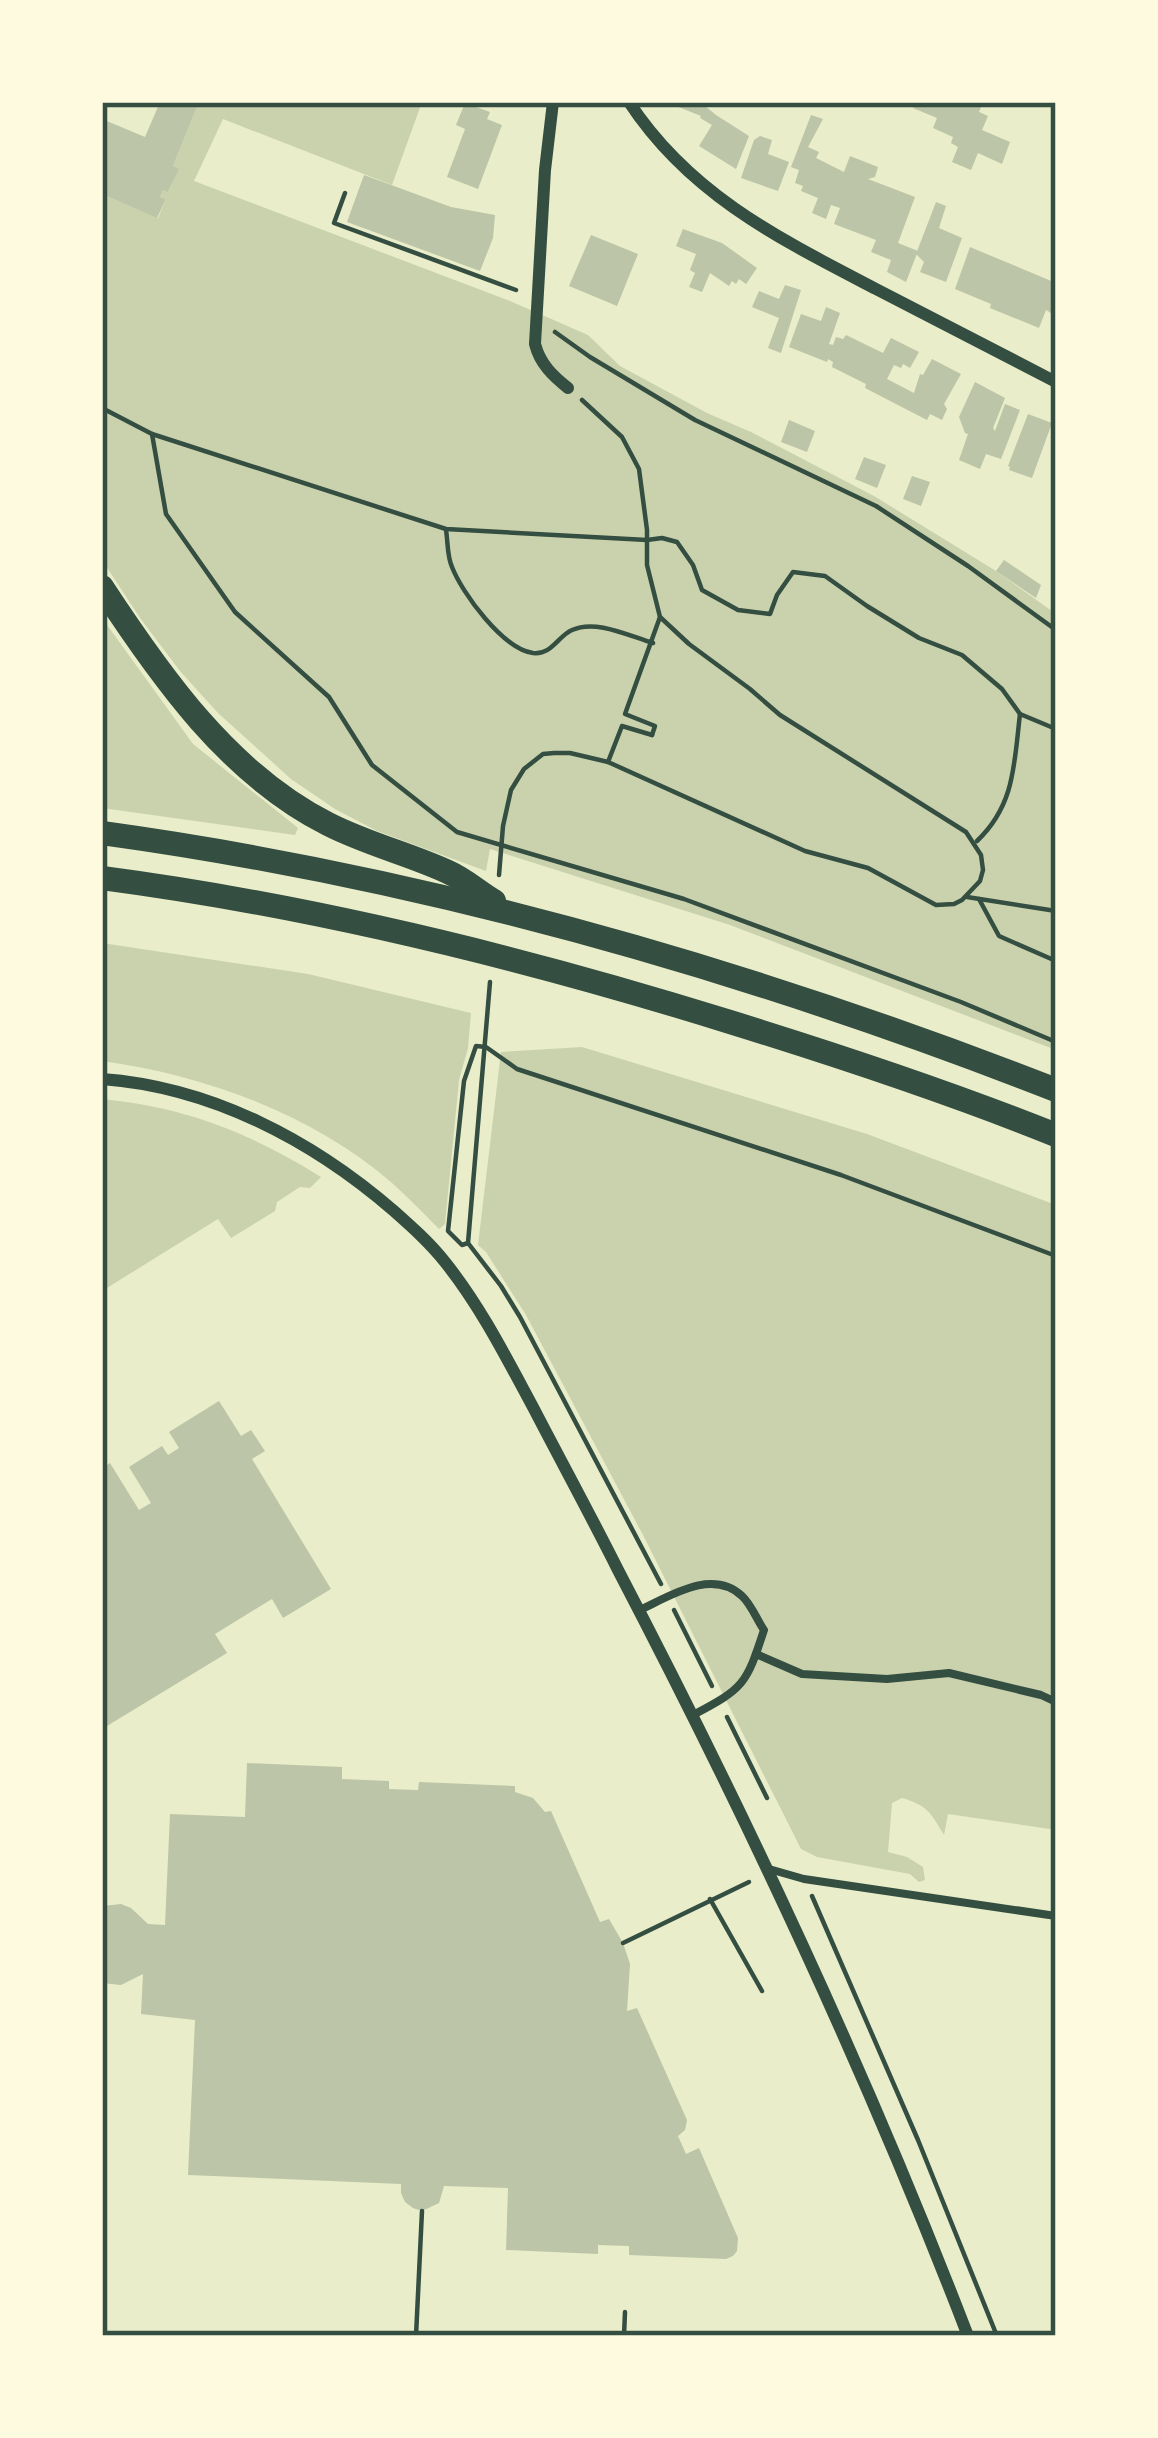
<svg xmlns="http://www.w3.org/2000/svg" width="1158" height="2438" font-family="Ubuntu,sans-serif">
<rect width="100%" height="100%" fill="#e9edc9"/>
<!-- green -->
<g fill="#cad2ad">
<polygon points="199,102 309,102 321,107 323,102 422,102 392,185 223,119 194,181 510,301 588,335 620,366 707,413 751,432 874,496 996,571 1056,614 1056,1050 730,925 490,849 486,871 377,831 335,809 291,779 218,713 180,671 140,618 102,560 102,194 158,218 166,199 160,197 163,190 169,191 178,169 173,166"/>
<polygon points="102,618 193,744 298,828 295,835 102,808"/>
<path d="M102,943l206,31 163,39 -3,35 -9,32 -14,144 -6,5c-15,-15 -30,-31 -47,-46 -79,-69 -188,-108 -290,-122z"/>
<path d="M582,1047l285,87 189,71v625l-108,-16 -4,21c-13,-22 -17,-30 -42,-37l-10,5 -4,49 19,5 16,10 2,13 -6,2 -9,-8 -93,-17 -16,-8 -158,-314 -117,-220 -40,-63 -8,-7 23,-193z"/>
<path d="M102,1099c83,8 149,34 219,78l-11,11 -10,-1 -23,15 -2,9 -44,27 -13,-19 -116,72z"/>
</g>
<!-- building -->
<g fill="#bcc5a7">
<polygon points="160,102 199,102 173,166 179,169 168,192 163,190 160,197 166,199 157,218 102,194 102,119 145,137"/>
<polygon points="666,102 706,102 705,106 716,115 749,136 736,169 699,146 712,125 700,118 701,116"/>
<polygon points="916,102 983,102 979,112 988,116 982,130 1010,142 1002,164 978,153 971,170 952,162 958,147 951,143 953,137 933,128 937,118 913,108"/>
<polygon points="465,103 490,112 487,119 502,125 478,189 447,177 465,129 456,125"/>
<polygon points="811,115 823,119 808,147 819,152 816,158 844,172 850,156 878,167 875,177 868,179 915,197 898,243 918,251 906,282 887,272 891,260 871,252 876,240 834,224 840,208 831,205 826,219 812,213 818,198 801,191 803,186 795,183 799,170 791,167"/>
<polygon points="760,136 772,140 768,154 789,162 778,191 741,178 754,140"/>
<polygon points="364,175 451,207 495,215 493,238 480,271 347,222"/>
<polygon points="936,202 946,206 939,228 962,238 946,282 920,272 924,262 916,254"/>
<polygon points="683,229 722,243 757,268 746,284 739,279 736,284 732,281 729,286 710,273 702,292 689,287 695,273 690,270 696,254 676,246"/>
<polygon points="591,235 638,254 617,306 569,286"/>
<polygon points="970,247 1056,283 1056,316 1046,310 1039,328 990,308 991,304 955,289"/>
<polygon points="785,285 801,290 781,353 768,348 779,318 752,307 759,291 779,299"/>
<polygon points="826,307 840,313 829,344 833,345 836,337 843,339 846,335 883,353 891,338 919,352 910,368 903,364 901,368 894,365 887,379 914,393 920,374 923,375 932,359 961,374 944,404 947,409 942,420 930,414 927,420 865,388 866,384 832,367 833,362 828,359 827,362 789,347 801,314 821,321"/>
<polygon points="975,382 1005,398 993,428 995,431 1005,404 1020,410 1001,459 986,454 980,469 959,460 968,434 965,433 959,417"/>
<polygon points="1028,414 1052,423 1032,478 1009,470 1010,467 1008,466"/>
<polygon points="789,420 815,431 807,452 781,442"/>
<polygon points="864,457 886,465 877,488 855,479"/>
<polygon points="912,476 930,482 921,506 903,499"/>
<polygon points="1004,560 1041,585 1036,598 996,571"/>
<polygon points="219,1401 241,1436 251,1430 265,1451 252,1459 331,1589 283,1618 272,1599 215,1634 227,1653 102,1729 102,1468 110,1463 139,1510 151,1503 129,1467 162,1446 168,1455 179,1448 169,1432"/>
<polygon points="247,1763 342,1767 342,1779 389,1781 389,1789 418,1790 419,1782 515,1786 515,1792 533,1798 545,1812 551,1811 600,1922 609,1919 623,1943 630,1964 627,2011 637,2008 687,2120 685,2130 678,2136 686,2154 699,2148 738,2238 737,2251 733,2256 726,2259 629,2255 629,2246 598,2245 598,2254 506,2250 508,2188 444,2186 439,2203 422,2211 413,2208 405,2202 401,2193 401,2184 188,2175 195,2020 141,2014 143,1974 121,1985 102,1983 102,1906 121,1904 131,1908 148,1924 165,1925 170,1814 245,1817"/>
</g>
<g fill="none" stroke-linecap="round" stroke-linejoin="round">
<!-- path -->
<g stroke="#344e41" stroke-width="4.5">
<polyline points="345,193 334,223 516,290"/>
<polyline points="555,332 590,357 695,420 876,506 968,566 1056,630"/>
<polyline points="102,408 152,434 446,529 647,540 662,538 677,542 693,565 702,590 738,610 770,614 777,595 793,572 825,576 867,606 919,638 962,655 1002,689 1020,714 1056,729"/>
<polyline points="152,434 166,514 235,612 329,697 372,765 457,832 684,899 961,1002 1056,1042"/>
<path d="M446,530c2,12 1,26 6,37 10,26 51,82 81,86 19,2 25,-17 39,-23 24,-11 57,6 81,13"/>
<polyline points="652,735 655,726 625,714 660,617"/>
<polyline points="608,762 622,726 652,735"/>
<path d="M977,841c38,-36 37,-77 43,-127"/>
<polyline points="499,875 503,826 511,790 524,769 543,754 554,753 570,753 608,762 805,851 868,868 936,905 954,904 962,900 980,881 983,870 981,855 966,832 780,715 750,689 689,644 660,617 647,565 647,530 639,469 622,437 582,400"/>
<polyline points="967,897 1056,911"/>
<polyline points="979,899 999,936 1056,961"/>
<polyline points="490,982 468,1243 501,1286 520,1317 661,1584"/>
<polyline points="468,1243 462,1245 448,1231 464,1081 476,1046 486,1047 517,1069 841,1175 1056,1256"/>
<polyline points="674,1610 712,1686"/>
<polyline points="727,1717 767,1798"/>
<polyline points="812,1896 918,2140 997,2336"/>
<polyline points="710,1899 762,1991"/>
<polyline points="623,1943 749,1882"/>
<polyline points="416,2336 422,2211"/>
<polyline points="624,2336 625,2312"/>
</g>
<!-- service -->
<g stroke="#344e41" stroke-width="8">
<path d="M640,1610c30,-14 72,-42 102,-14 9,8 15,24 22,34 -18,55 -20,58 -71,85"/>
<polyline points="756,1654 802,1674 887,1679 949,1673 1041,1695 1056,1702"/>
<polyline points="769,1869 804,1879 1056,1916"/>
</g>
<!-- minor -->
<g stroke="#344e41" stroke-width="12">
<path d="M553,102l-8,68 -10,174c5,20 18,32 33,44"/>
<path d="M629,102c61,93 151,137 247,187 60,31 120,62 180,93"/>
<path d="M102,1079c109,8 210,61 292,132 18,16 36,32 51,51 36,45 62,97 89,147 28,54 57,107 84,161 130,249 249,503 350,766"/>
</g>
<!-- trunk -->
<g stroke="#344e41" stroke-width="24">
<path d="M102,587c59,90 127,187 226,237 39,20 81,30 120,48 16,7 31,20 46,29"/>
<path d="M102,833c327,45 647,137 954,257"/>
<path d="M102,878c213,28 423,80 628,144 110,34 219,70 326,113"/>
</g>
</g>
<!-- border -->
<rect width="1158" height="2438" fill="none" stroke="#fefae0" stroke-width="210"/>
<rect x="105" y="105" width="948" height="2228" fill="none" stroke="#344e41" stroke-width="4.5"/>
</svg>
